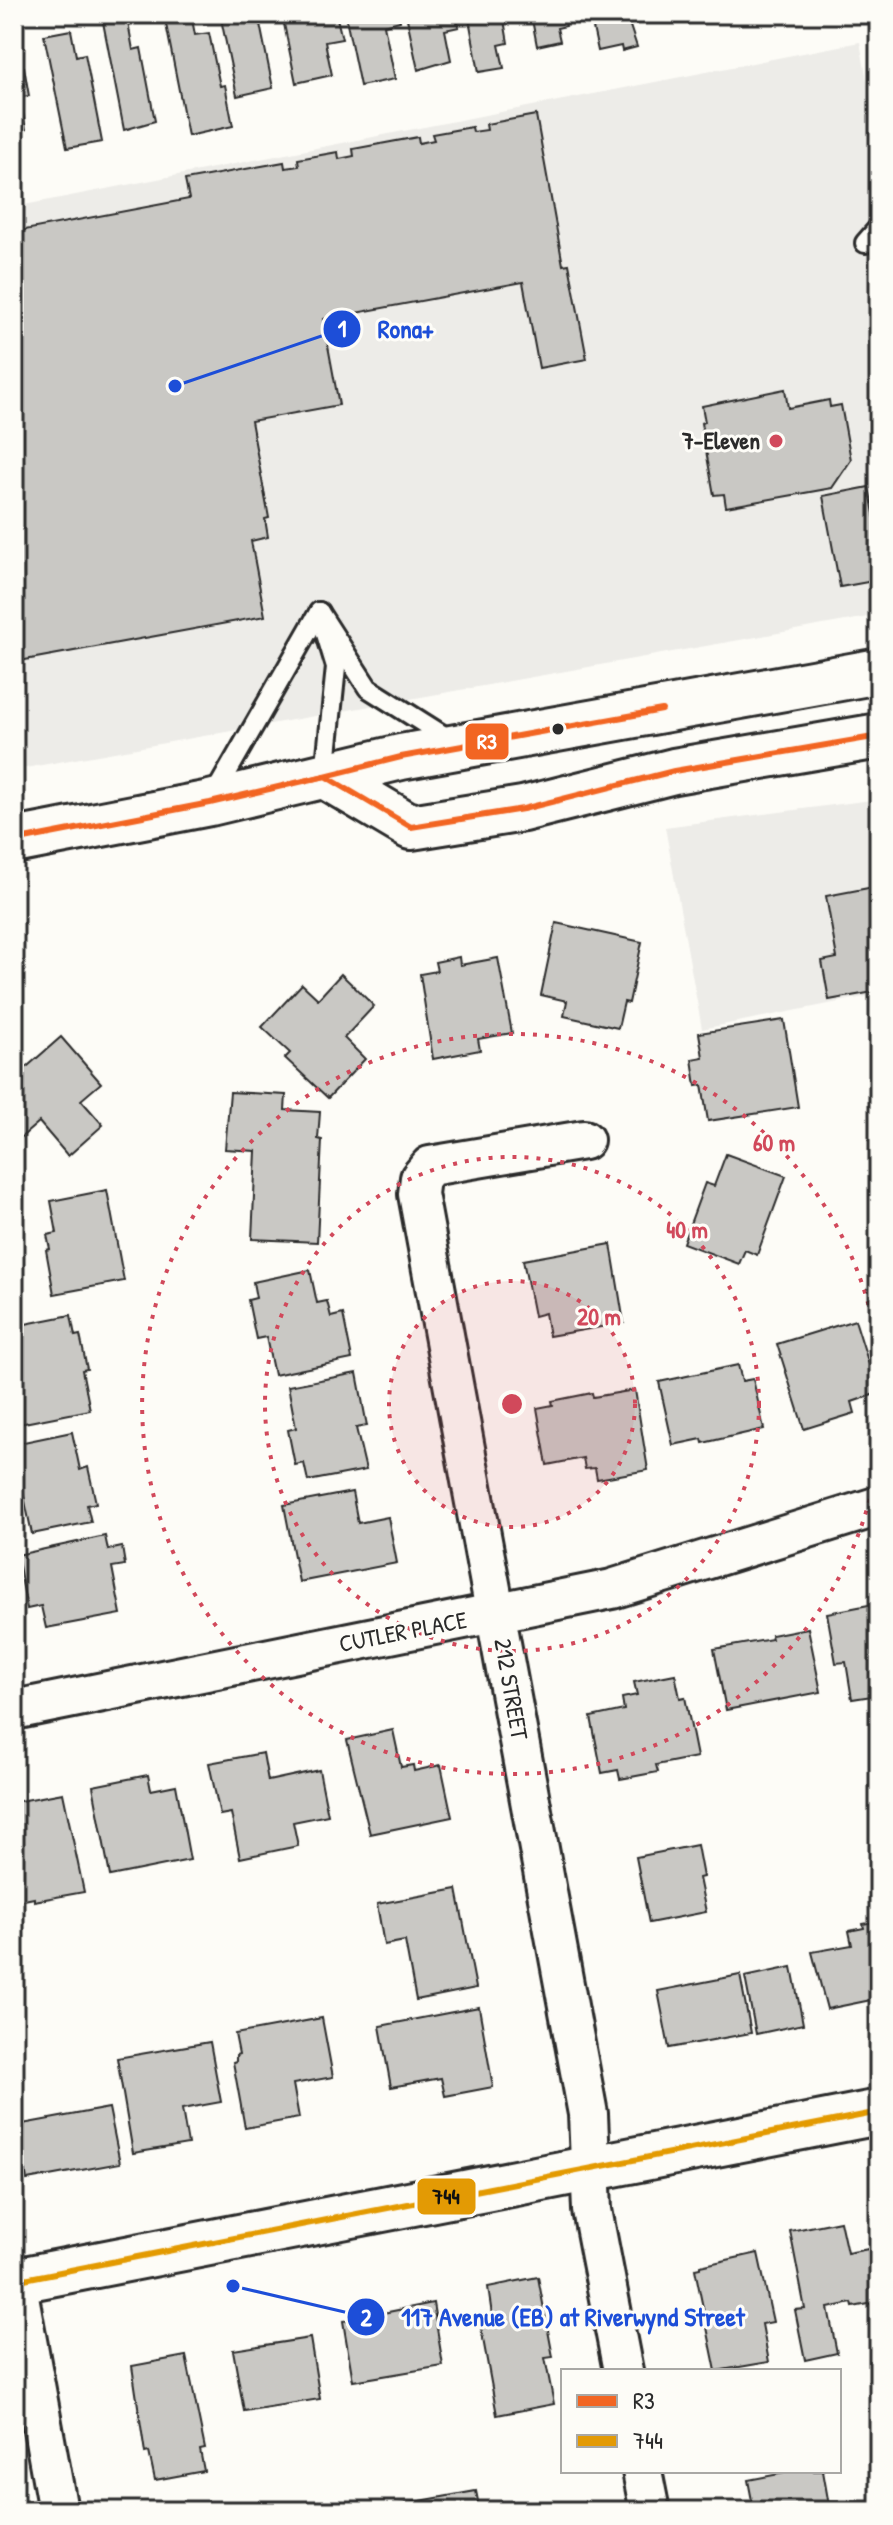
<svg xmlns="http://www.w3.org/2000/svg" width="893" height="2525" font-family="'Patrick Hand',sans-serif">
<rect width="100%" height="100%" fill="#fdfcf7"/>
<filter id="ink" filterUnits="userSpaceOnUse"><feTurbulence type="fractalNoise" baseFrequency=".0125" numOctaves="2"/><feDisplacementMap in="SourceGraphic" scale="16" xChannelSelector="R" yChannelSelector="G"/><feConvolveMatrix kernelMatrix="1 2 1 2 8 2 1 2 1" color-interpolation-filters="sRGB"/></filter>
<g filter="url(#ink)">
<!-- built -->
<g fill="#edece8">
<polygon points="860,42 879,146 879,615 14,770 14,207"/>
<polygon points="879,799 879,994 702,1029 665,827"/>
</g>
<!-- building -->
<g fill="#c9c8c4" stroke="#2b2b2b" stroke-width="2">
<polygon points="164,14 191,14 195,35 209,33 220,86 225,85 233,126 188,136"/>
<polygon points="220,14 247,14 249,21 259,19 273,88 237,96"/>
<polygon points="282,14 336,14 342,39 325,42 332,75 296,83"/>
<polygon points="345,14 399,14 400,21 384,25 395,79 360,86"/>
<polygon points="406,14 456,14 459,27 445,30 451,60 418,70"/>
<polygon points="468,14 503,14 508,43 499,45 504,68 479,72"/>
<polygon points="531,14 570,14 571,16 564,18 566,26 557,28 560,41 537,46"/>
<polygon points="590,14 626,14 637,47 622,51 621,46 598,51"/>
<polygon points="127,17 133,50 141,48 155,121 124,130 103,22"/>
<polygon points="71,30 76,56 85,54 102,142 67,148 44,35"/>
<polygon points="14,60 20,60 21,67 24,67 29,96 20,97 26,130 14,133"/>
<polygon points="536,115 563,265 569,264 587,359 539,368 523,282 323,319 339,405 251,421 269,518 265,519 268,537 251,541 265,616 14,662 14,232 189,199 185,180 284,162 285,168 299,166 298,159 338,152 339,159 354,156 353,149 418,137 419,143 434,140 432,134 472,127 473,132 487,130 486,124"/>
<polygon points="785,389 788,408 829,400 830,407 841,405 851,460 832,488 726,507 724,494 714,495 701,423 705,422 702,406"/>
<polygon points="869,487 879,540 879,580 840,587 823,496"/>
<polygon points="879,886 879,991 829,1000 822,961 837,958 826,896"/>
<polygon points="556,923 642,942 629,1003 624,1002 618,1028 564,1016 567,1001 541,995"/>
<polygon points="459,957 460,965 498,958 512,1033 478,1039 480,1050 433,1059 420,974 437,971 435,962"/>
<polygon points="341,974 374,1006 344,1038 365,1059 328,1098 285,1058 290,1053 262,1027 302,984 318,999"/>
<polygon points="784,1020 798,1107 708,1121 702,1085 696,1086 692,1059 703,1057 699,1033"/>
<polygon points="61,1037 101,1083 81,1100 103,1125 68,1156 39,1122 18,1140 14,1135 14,1072 18,1068 21,1072"/>
<polygon points="230,1092 286,1095 285,1110 320,1112 318,1139 322,1140 317,1242 252,1239 256,1151 225,1149"/>
<polygon points="726,1154 786,1176 757,1255 745,1250 739,1264 683,1243 705,1183 714,1186"/>
<polygon points="107,1190 124,1281 54,1294 46,1250 50,1249 47,1235 57,1233 51,1201"/>
<polygon points="611,1244 624,1323 549,1336 545,1313 534,1316 523,1260"/>
<polygon points="310,1270 317,1303 327,1301 331,1317 343,1314 352,1359 274,1375 266,1337 256,1339 248,1300 256,1298 253,1282"/>
<polygon points="71,1315 75,1336 80,1335 87,1369 82,1370 90,1410 14,1425 14,1361 22,1359 15,1326"/>
<polygon points="855,1320 878,1393 852,1402 855,1413 804,1429 777,1344"/>
<polygon points="738,1365 742,1381 753,1379 764,1429 703,1443 702,1439 673,1445 659,1382"/>
<polygon points="357,1373 367,1426 356,1428 366,1470 308,1481 304,1463 295,1465 288,1430 296,1428 288,1386"/>
<polygon points="635,1390 648,1470 597,1479 595,1468 585,1469 583,1458 547,1465 537,1408 553,1405 552,1401 592,1393 593,1397"/>
<polygon points="72,1432 80,1470 88,1467 96,1503 87,1505 91,1522 32,1534 23,1492 14,1494 14,1444"/>
<polygon points="352,1492 358,1523 388,1517 397,1563 299,1582 284,1505"/>
<polygon points="105,1536 108,1550 122,1547 125,1565 112,1567 121,1614 46,1628 41,1606 27,1609 17,1555"/>
<polygon points="879,1603 879,1695 852,1699 846,1662 836,1663 827,1613"/>
<polygon points="808,1628 821,1692 726,1710 714,1649 772,1639 771,1635"/>
<polygon points="675,1674 680,1698 685,1697 697,1757 656,1765 658,1772 620,1779 618,1770 602,1773 591,1717 624,1710 622,1698 637,1695 634,1682"/>
<polygon points="393,1730 401,1767 413,1765 414,1771 441,1765 452,1817 370,1834 347,1740"/>
<polygon points="263,1753 268,1781 319,1770 328,1815 293,1822 298,1846 240,1858 231,1813 220,1815 209,1763"/>
<polygon points="148,1775 151,1790 176,1785 190,1860 110,1876 93,1786"/>
<polygon points="63,1793 84,1892 34,1901 34,1898 14,1902 14,1802"/>
<polygon points="697,1845 703,1877 699,1878 706,1912 649,1923 636,1857"/>
<polygon points="457,1889 476,1988 416,2000 405,1941 384,1945 377,1904"/>
<polygon points="879,1921 879,2002 871,2004 871,2000 827,2009 812,1952 852,1945 849,1931 864,1928 863,1924"/>
<polygon points="792,1967 803,2024 756,2034 745,1977"/>
<polygon points="740,1975 751,2033 669,2048 658,1991"/>
<polygon points="479,2007 493,2087 445,2096 441,2078 391,2087 380,2026"/>
<polygon points="322,2018 333,2077 293,2084 299,2118 245,2128 233,2062 236,2061 236,2055 239,2054 235,2034"/>
<polygon points="210,2042 221,2102 182,2109 188,2144 133,2153 117,2058"/>
<polygon points="109,2108 120,2163 27,2180 17,2125"/>
<polygon points="840,2221 847,2253 879,2247 879,2302 853,2307 852,2303 828,2308 837,2353 805,2360 795,2310 805,2309 790,2231"/>
<polygon points="758,2253 773,2322 762,2324 769,2362 716,2371 695,2269 700,2268 700,2266"/>
<polygon points="538,2277 553,2357 545,2358 554,2404 497,2415 479,2317 492,2315 488,2287"/>
<polygon points="433,2303 443,2366 353,2381 343,2321"/>
<polygon points="310,2338 320,2399 244,2411 233,2350"/>
<polygon points="186,2356 205,2449 200,2450 204,2471 155,2480 149,2452 145,2453 132,2366"/>
<polygon points="795,2471 823,2471 830,2511 754,2511 748,2480"/>
<polygon points="476,2491 480,2511 364,2511"/>
</g>
<g fill="none" stroke-linecap="round" stroke-linejoin="round">
<defs>
<g id="service">
<polyline points="865,243 879,227"/>
<polyline points="319,612 368,688 452,741"/>
<polyline points="325,774 336,667 326,634"/>
<polyline points="213,797 319,612"/>
</g>
<g id="minor">
<polyline points="584,1140 430,1166 420,1178 418,1194 588,2114 592,2210 623,2371"/>
<polyline points="14,1710 612,1589 879,1506"/>
<polyline points="16,2280 58,2511"/>
<polyline points="642,2471 650,2511"/>
</g>
<polyline id="tertiary" points="14,2281 879,2112"/>
<g id="trunk">
<polyline points="325,776 411,827 523,809 674,771 879,736"/>
<polyline points="14,841 210,803 401,757 879,671"/>
</g>
</defs>
<!-- service casing -->
<use href="#service" stroke="#2b2b2b" stroke-width="24"/>
<!-- minor casing -->
<use href="#minor" stroke="#2b2b2b" stroke-width="44"/>
<!-- tertiary casing -->
<use href="#tertiary" stroke="#2b2b2b" stroke-width="50"/>
<!-- trunk casing -->
<use href="#trunk" stroke="#2b2b2b" stroke-width="50"/>
<!-- service -->
<use href="#service" stroke="#fdfcf7" stroke-width="18"/>
<!-- minor -->
<use href="#minor" stroke="#fdfcf7" stroke-width="38"/>
<!-- tertiary -->
<use href="#tertiary" stroke="#fdfcf7" stroke-width="44"/>
<!-- trunk -->
<use href="#trunk" stroke="#fdfcf7" stroke-width="44"/>
<defs>
<g id="bus-1">
<polyline points="313,779 401,757 662,710"/>
<polyline points="14,841 210,803 325,776 411,827 523,809 674,771 879,736"/>
</g>
<polyline id="bus-2" points="14,2281 879,2112"/>
</defs>
<!-- bus-1 casing -->
<use href="#bus-1" stroke="#fdfcf7" stroke-width="12"/>
<!-- bus-2 casing -->
<use href="#bus-2" stroke="#fdfcf7" stroke-width="12"/>
<!-- bus-1 -->
<use href="#bus-1" stroke="#f26522" stroke-width="6"/>
<!-- bus-2 -->
<use href="#bus-2" stroke="#e39a04" stroke-width="6"/>
</g>
</g>
<!-- distance rings -->
<circle cx="512" cy="1404" r="123" fill="#d1495b" fill-opacity=".12"/>
<g fill="none" stroke="#d1495b" stroke-width="4" stroke-dasharray="4 8">
<circle cx="512" cy="1404" r="123"/>
<circle cx="512" cy="1404" r="247"/>
<path d="M879 1452A370 370 0 1 1 879 1356"/>
</g>
<!-- markers -->
<circle fill="#d1495b" stroke="#fdfcf7" stroke-width="3" cx="776" cy="441" r="8"/>
<circle fill="#2b2b2b" stroke="#fdfcf7" stroke-width="3" cx="558" cy="729" r="7"/>
<g text-anchor="middle" stroke-width="6" stroke-linejoin="round" paint-order="stroke">
<!-- poi labels -->
<g font-size="24" font-weight="bold" fill="#2b2b2b" stroke="#fdfcf7" text-anchor="end">
<text x="760" y="449">7-Eleven</text>
</g>
<!-- street labels -->
<g font-size="24" fill="#2b2b2b" stroke="#fdfcf7">
<text transform="translate(403 1632) rotate(-11)" y="8">CUTLER PLACE</text>
<text transform="translate(511 1689) rotate(80)" y="8">212 STREET</text>
</g>
</g>
<circle cx="512" cy="1404" r="12" fill="#d1495b" stroke="#fdfcf7" stroke-width="4"/>
<g font-size="24" text-anchor="middle" font-weight="bold" fill="#d1495b" stroke="#fdfcf7" stroke-width="6" stroke-linejoin="round" paint-order="stroke">
<text x="774" y="1151">60 m</text>
<text x="687" y="1238">40 m</text>
<text x="599" y="1325">20 m</text>
</g>
<!-- callouts -->
<path fill="none" stroke="#1d4ed8" stroke-width="3" d="M175 386L342 329M233 2286L366 2317"/>
<g fill="#1d4ed8" stroke="#fdfcf7" stroke-width="3">
<circle cx="175" cy="386" r="8"/>
<circle cx="233" cy="2286" r="8"/>
<circle cx="342" cy="329" r="20"/>
<circle cx="366" cy="2317" r="20"/>
</g>
<g font-size="24" text-anchor="middle" font-weight="bold" fill="#fff">
<text x="342" y="337">1</text>
<text x="366" y="2326">2</text>
</g>
<g font-size="26" text-anchor="middle" font-weight="bold" fill="#1d4ed8" stroke="#fdfcf7" stroke-width="6" stroke-linejoin="round" paint-order="stroke">
<text x="406" y="338">Rona+</text>
<text x="573" y="2326">117 Avenue (EB) at Riverwynd Street</text>
</g>
<g stroke="#fdfcf7" stroke-width="3">
<rect x="464" y="722" width="46" height="39" rx="8" fill="#f26522"/>
<rect x="416" y="2177" width="61" height="39" rx="8" fill="#e39a04"/>
</g>
<g font-size="22" text-anchor="middle" font-weight="bold" fill="#fff">
<text x="487" y="749">R3</text>
</g>
<g font-size="22" text-anchor="middle" font-weight="bold" fill="#111">
<text x="446" y="2204">744</text>
</g>
<!-- margin -->
<rect width="893" height="2525" fill="none" stroke="#fdfcf7" stroke-width="48"/>
<rect x="24" y="24" width="845" height="2477" fill="none" stroke="#2b2b2b" stroke-width="3" filter="url(#ink)"/>
<!-- legend -->
<rect x="561" y="2369" width="280" height="104" fill="#fdfcf7" stroke="#a9a8a5" stroke-width="2"/>
<rect x="577" y="2395" width="40" height="12" fill="#f26522" stroke="#a9a8a5" stroke-width="2"/>
<text x="633" y="2409" font-size="24" fill="#2b2b2b">R3</text>
<rect x="577" y="2435" width="40" height="12" fill="#e39a04" stroke="#a9a8a5" stroke-width="2"/>
<text x="633" y="2449" font-size="24" fill="#2b2b2b">744</text>
</svg>
